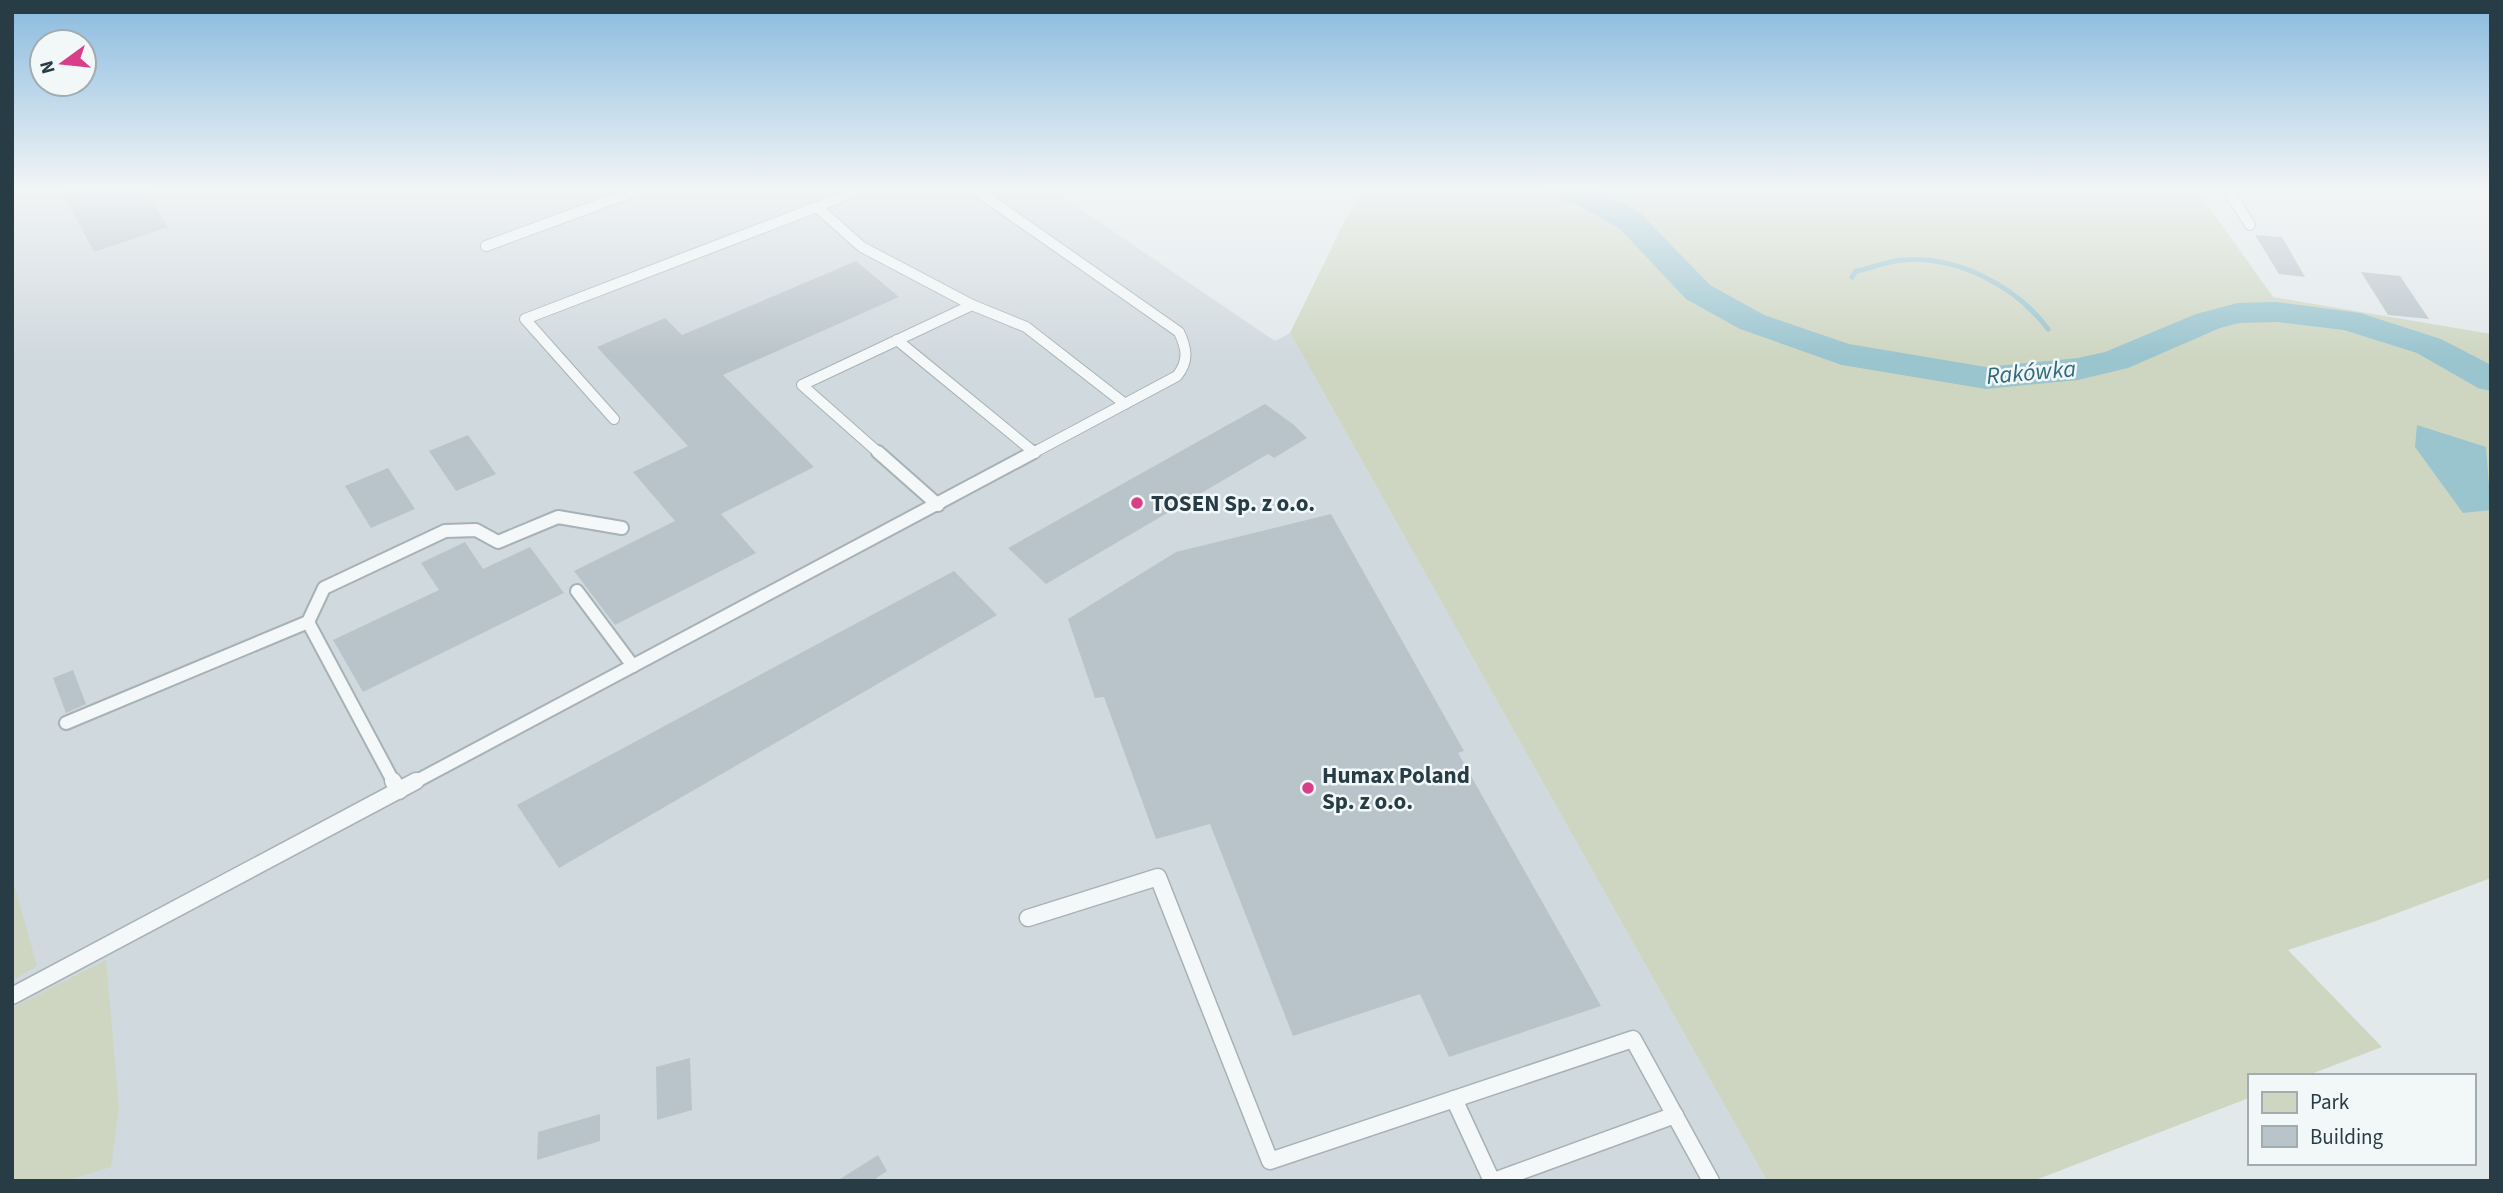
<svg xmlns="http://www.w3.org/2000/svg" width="2503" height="1193" font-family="'Source Sans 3',sans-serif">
<rect width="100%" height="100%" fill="#e2e9eb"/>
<!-- built -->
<polygon fill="#d0d9de" points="12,190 1052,190 1275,341 1290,333 1767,1181 12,1181"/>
<!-- green -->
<g fill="#ced6c2">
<polygon points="1360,190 2197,190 2273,297 2491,334 2491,878 2376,921 2288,950 2382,1047 2306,1076 2249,1076 2249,1098 2033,1181 1767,1181 1290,333"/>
<polygon points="12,877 37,966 12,981"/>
<polygon points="106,960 119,1107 111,1167 66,1181 12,1181 12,1008"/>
</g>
<!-- water -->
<polygon fill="#9ac4ce" points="2417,425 2486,447 2491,510 2463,513 2415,447"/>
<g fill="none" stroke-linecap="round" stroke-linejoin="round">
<!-- stream -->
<path stroke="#9ac4ce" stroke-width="5" d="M1852,277l4,-6c16,-3 31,-10 47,-11 55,-4 113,26 145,69"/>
<!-- river -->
<polygon fill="#9ac4ce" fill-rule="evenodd" points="1542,190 1591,190 1628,205 1642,215 1710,285 1764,315 1849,344 1986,367 2078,358 2105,352 2196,314 2238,303 2277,302 2360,313 2441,339 2491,365 2491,391 2478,388 2417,353 2344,330 2277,322 2239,323 2220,328 2128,368 2078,380 1986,389 1842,365 1740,329 1686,299 1620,229 1576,204 1546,196"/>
</g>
<!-- building -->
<g fill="#b9c4ca">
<polygon points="61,190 146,190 168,227 94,252"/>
<polygon points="2255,235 2282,237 2305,277 2279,274"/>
<polygon points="856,261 899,297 723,375 814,467 721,514 756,553 615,625 574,571 675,521 633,472 688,446 597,347 665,318 682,335"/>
<polygon points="2361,272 2400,276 2429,319 2388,315"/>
<polygon points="1265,404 1294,425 1307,438 1274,458 1268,454 1046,584 1008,548"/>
<polygon points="468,435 496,474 456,491 429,451"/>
<polygon points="388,468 415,509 371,528 345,486"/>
<polygon points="1331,514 1464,751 1458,753 1601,1006 1449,1057 1420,994 1293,1036 1210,824 1156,839 1104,697 1095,698 1068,619 1176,552"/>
<polygon points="465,542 483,569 530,547 564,593 363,692 333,640 439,590 421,563"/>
<polygon points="954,571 997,615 559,868 517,805"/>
<polygon points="73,670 86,704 66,713 53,678"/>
<polygon points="690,1058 692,1110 657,1120 656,1067"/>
<polygon points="600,1114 600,1141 537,1160 538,1132"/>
<polygon points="878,1155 887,1171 872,1181 837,1181"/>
</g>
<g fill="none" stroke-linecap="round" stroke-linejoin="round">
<defs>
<g id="service-far2">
<polyline points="856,190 817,207 862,247 972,305"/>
<path d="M972,190l14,7 193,135c8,17 10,29 -2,44l-146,78"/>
<polyline points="2228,190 2250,225"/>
<polyline points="486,246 638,190"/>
<polyline points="897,340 1035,453"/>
<polyline points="614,419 525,319 817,207"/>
<polyline points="880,454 802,385 972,305 1026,327 1125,404"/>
</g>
<g id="service-far1">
<polyline points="878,452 938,505"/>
<polyline points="577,591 633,666"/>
<polyline points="308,622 324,588 445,531 476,530 498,542 558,517 622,528"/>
<polyline points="66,723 308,622 394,783"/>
<polyline points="413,783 1034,452"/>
</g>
<g id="service">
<polyline points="393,781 399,791"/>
<polyline points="1028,918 1158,877 1270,1161 1633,1039 1711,1181"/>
<polyline points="12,996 416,781"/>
<polyline points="1454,1099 1492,1181"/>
<polyline points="1494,1181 1675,1115"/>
</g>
</defs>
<!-- service-far2 casing -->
<use href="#service-far2" stroke="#a6b2b6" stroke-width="12"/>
<!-- service-far1 casing -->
<use href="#service-far1" stroke="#a6b2b6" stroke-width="16"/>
<!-- service casing -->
<use href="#service" stroke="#a6b2b6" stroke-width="19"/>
<!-- service-far2 -->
<use href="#service-far2" stroke="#f5f8f9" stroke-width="10"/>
<!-- service-far1 -->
<use href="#service-far1" stroke="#f5f8f9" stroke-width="12"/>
<!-- service -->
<use href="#service" stroke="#f5f8f9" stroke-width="16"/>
</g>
<!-- sky -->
<linearGradient id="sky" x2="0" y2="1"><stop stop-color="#89bade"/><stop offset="0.53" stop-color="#f2f5f6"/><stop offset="1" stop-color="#f2f5f6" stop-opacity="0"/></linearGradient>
<rect width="2503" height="357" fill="url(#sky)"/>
<!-- markers -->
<g fill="#d93e88" stroke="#f2f7f8" stroke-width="2.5">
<circle cx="1137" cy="503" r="7"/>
<circle cx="1308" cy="788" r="7"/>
</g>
<g text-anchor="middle" stroke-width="5" stroke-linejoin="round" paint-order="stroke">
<!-- poi labels -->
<g font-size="23" font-weight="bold" fill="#283c45" stroke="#f2f7f8" text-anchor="start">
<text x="1151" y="511">TOSEN Sp. z o.o.</text>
<text x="1322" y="783">Humax Poland<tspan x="1322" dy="26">Sp. z o.o.</tspan></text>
</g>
<!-- water labels -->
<g font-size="24" font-style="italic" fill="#2f6b7d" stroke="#f2f7f8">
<text transform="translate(2031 372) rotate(-5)" y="8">Rakówka</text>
</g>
</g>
<!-- border -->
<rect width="2503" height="1193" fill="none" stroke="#283c45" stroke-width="28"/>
<!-- legend -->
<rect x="2248" y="1074" width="228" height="91" fill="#f2f7f8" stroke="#a1acb0" stroke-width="2"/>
<rect x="2262" y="1092" width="35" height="21" fill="#ced6c2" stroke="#a1acb0" stroke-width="2"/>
<text x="2310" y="1109" font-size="21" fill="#283c45">Park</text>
<rect x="2262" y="1126" width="35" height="21" fill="#b9c4ca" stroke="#a1acb0" stroke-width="2"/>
<text x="2310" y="1144" font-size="21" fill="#283c45">Building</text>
<!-- north arrow -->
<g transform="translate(63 63) rotate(255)"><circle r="33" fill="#f2f7f8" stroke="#a1acb0" stroke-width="2"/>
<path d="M0-5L12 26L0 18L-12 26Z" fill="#d93e88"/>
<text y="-10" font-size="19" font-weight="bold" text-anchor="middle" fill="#283c45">N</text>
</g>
</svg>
